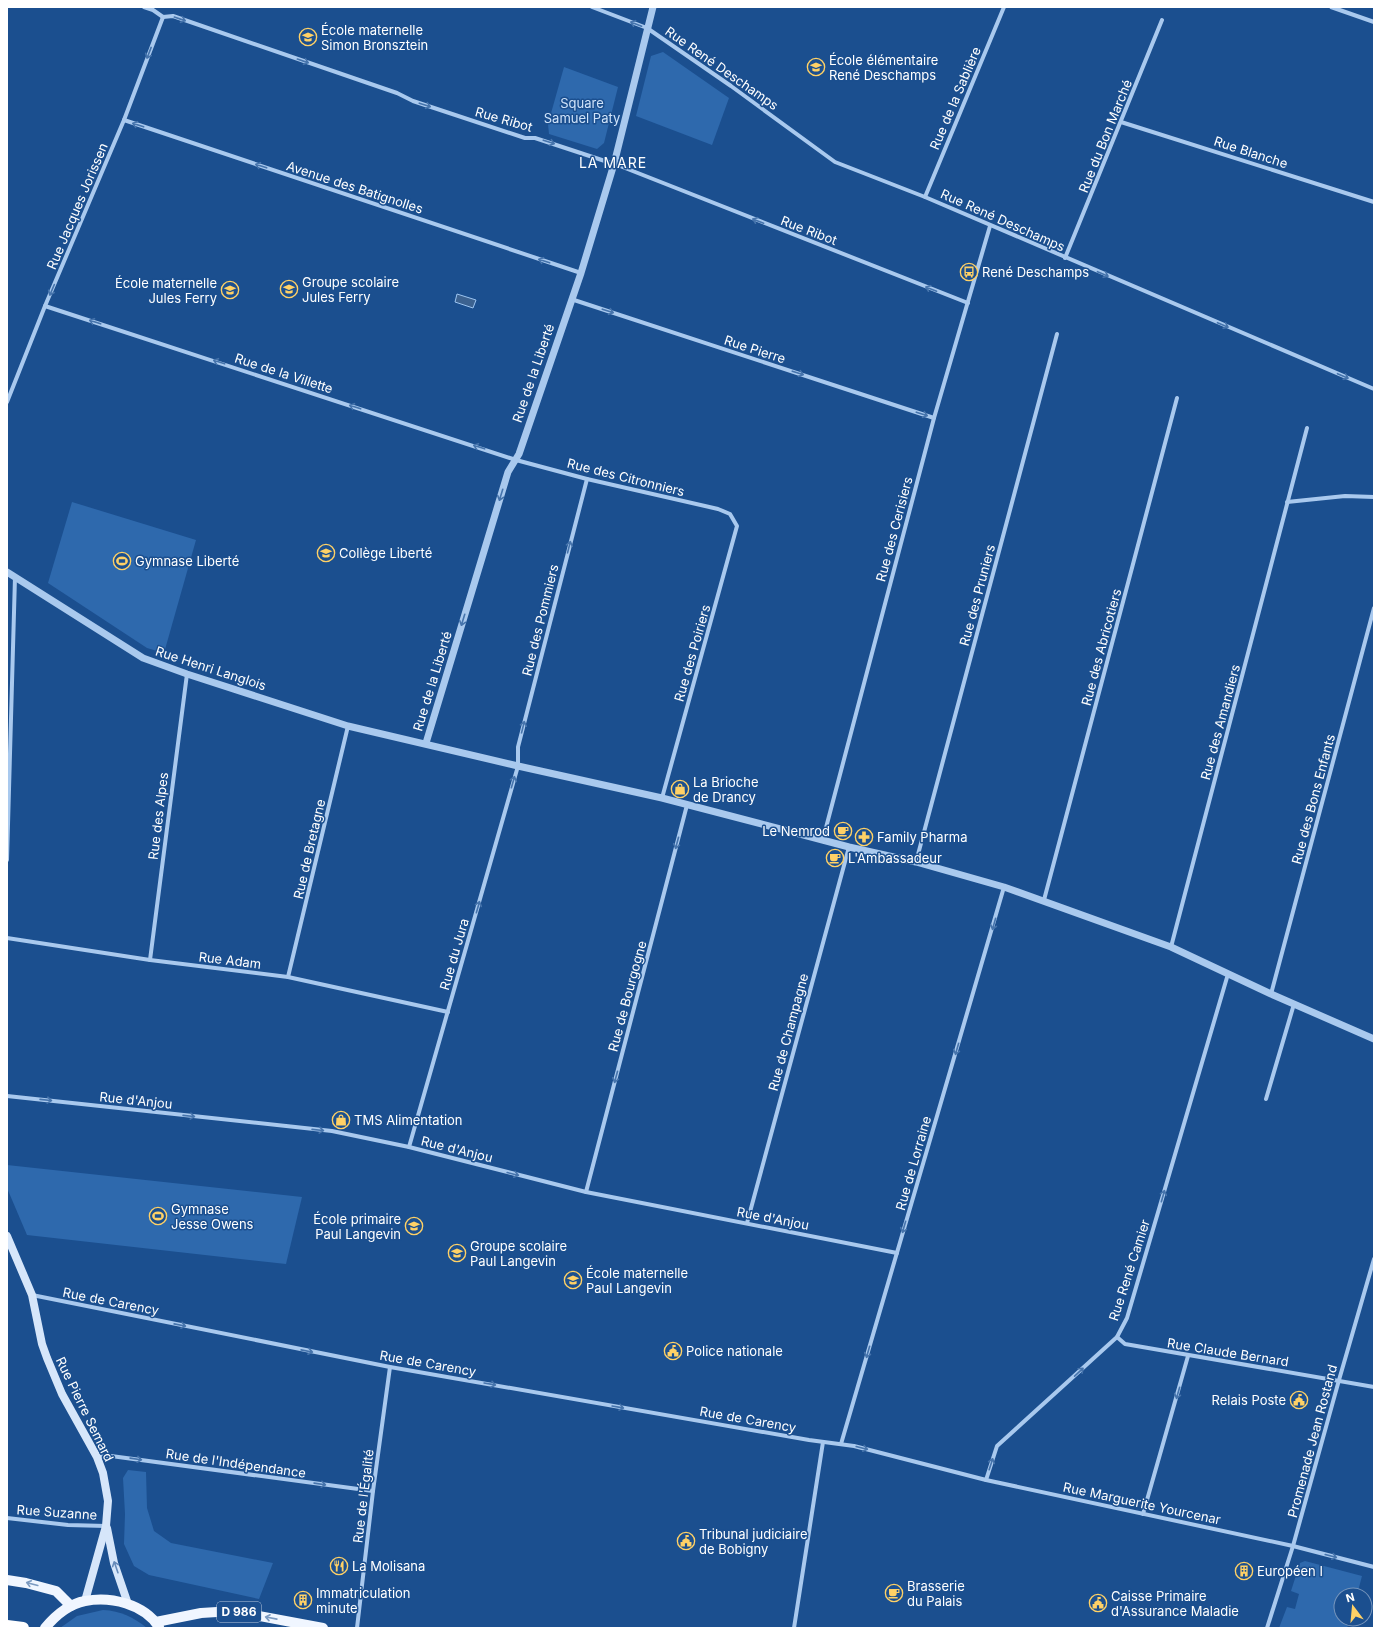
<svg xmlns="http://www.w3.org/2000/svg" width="1381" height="1635" font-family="Inter,sans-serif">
<rect width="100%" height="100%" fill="#1b4f8f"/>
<!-- green -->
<g fill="#2e69ad">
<polygon points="663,52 729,98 712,145 636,116 651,56"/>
<polygon points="564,67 618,87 604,143 597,149 549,134 548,124"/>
<polygon points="72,502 196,540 164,653 147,648 48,583"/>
<polygon points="7,1165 302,1197 286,1264 27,1235 7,1188"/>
<polygon points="128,1470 146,1472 147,1508 154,1531 171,1543 273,1563 259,1599 149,1575 134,1566 124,1544 125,1514 123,1478"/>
<polygon points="1305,1561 1362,1576 1357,1595 1341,1595 1341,1619 1350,1619 1347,1628 1279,1628 1287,1607 1295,1609 1299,1594 1291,1591 1300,1563"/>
<path d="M103,1610c18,1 30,7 44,18h-87l17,-12z"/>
</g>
<!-- water -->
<polygon fill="#3c6290" stroke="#9cc4f0" points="457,294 476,300 473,308 455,302"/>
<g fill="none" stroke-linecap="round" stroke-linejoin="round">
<!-- minor -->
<g stroke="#a9c9ee" stroke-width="4">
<polyline points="144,7 153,10 163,17 173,16 397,93 413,101 525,138 535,138 620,166 968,303"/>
<polyline points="592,7 647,28 731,86 835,162 925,197 1374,389"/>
<polyline points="1331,7 1374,22"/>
<polyline points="124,120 581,273"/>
<polyline points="1121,122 1374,202"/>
<polyline points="925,197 1004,7"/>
<polyline points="1065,258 1162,20"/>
<polyline points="571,299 934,418"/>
<polyline points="45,306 516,460 587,479 718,509 730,514 737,526 662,798"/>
<polyline points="7,402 45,306 124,120 163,17"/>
<polyline points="1287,502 1345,496 1374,497"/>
<polyline points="823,839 934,418 990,226"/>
<polyline points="7,860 15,577"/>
<polyline points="916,862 1057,334"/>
<polyline points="1044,900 1177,398"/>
<polyline points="7,938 150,960 288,977 448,1012"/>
<polyline points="1171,947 1307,428"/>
<polyline points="150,960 187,674"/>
<polyline points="288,977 348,726"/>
<polyline points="1271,994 1374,608"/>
<polyline points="7,1096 332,1131 409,1147 586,1192 897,1253"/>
<polyline points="1266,1099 1294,1004"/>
<polyline points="409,1147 518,766 518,747 587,479"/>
<polyline points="586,1192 687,805"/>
<polyline points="747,1223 849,847"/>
<polyline points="32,1295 390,1367 809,1440 854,1446 986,1480 997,1446 1117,1337 1127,1318 1228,974"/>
<polyline points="1117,1337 1125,1344 1374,1387"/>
<polyline points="841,1444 1004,887"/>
<polyline points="97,1457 111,1456 373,1491"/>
<polyline points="986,1480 1293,1546 1374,1567"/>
<polyline points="1143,1514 1188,1356"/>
<polyline points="7,1518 68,1525 106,1526"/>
<polyline points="357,1628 373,1491 390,1367"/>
<polyline points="794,1628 823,1442"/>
<polyline points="1267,1628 1293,1546 1339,1380 1374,1259"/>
</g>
<!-- tertiary -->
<g stroke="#a9c9ee" stroke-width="7">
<polyline points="7,572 143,658 187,674 348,726 518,766 662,798 849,847 916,862 1004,887 1171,947 1271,994 1374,1039"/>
<polyline points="426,743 508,472 519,454 581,273 614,164 653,7"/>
</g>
<!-- secondary -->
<g stroke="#d6e6fa" stroke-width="8">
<polyline points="7,1236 32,1295 42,1344 47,1358 62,1394 97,1457 103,1473 108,1501 106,1526 85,1601"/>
<polyline points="107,1528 114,1563 128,1604"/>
</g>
<!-- primary -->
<g stroke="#f0f6ff" stroke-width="10">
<polyline points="7,1580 26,1583 56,1591 71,1606"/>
<polyline points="156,1622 201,1613 233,1611 323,1628"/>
<path d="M45,1628c10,-12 24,-24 40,-27 26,-5 59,3 74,26"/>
</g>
<!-- motorway -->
<polyline stroke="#fff" stroke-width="12" points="7,1626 23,1628"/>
</g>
<!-- one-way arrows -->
<defs><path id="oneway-shaft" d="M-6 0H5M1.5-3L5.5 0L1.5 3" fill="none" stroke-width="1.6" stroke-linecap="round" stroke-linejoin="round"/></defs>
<g stroke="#4674ac">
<use href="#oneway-shaft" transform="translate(180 19) rotate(19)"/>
<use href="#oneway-shaft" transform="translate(636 24) rotate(-159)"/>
<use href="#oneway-shaft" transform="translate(149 53) rotate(111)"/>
<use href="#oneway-shaft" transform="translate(303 61) rotate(19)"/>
<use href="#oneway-shaft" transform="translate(425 105) rotate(18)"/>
<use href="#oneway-shaft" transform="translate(138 125) rotate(-162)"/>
<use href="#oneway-shaft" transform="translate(549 142) rotate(18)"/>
<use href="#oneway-shaft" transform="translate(261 166) rotate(-162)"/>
<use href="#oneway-shaft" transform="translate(758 221) rotate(-159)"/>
<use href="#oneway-shaft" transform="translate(544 261) rotate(-162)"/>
<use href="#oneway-shaft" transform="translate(1103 274) rotate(23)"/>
<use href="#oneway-shaft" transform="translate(931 289) rotate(-159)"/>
<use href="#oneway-shaft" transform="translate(52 290) rotate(113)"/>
<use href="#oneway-shaft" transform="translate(608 311) rotate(18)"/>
<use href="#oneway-shaft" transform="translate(95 322) rotate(-162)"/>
<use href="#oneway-shaft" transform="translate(1223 325) rotate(23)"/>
<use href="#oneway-shaft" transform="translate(219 362) rotate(-162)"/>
<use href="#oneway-shaft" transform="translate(798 373) rotate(18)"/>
<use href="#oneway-shaft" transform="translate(1343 376) rotate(23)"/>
<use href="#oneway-shaft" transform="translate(355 407) rotate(-162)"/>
<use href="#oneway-shaft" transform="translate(922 414) rotate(18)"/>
<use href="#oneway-shaft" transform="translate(479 447) rotate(-162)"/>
<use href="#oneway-shaft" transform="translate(501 495) rotate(107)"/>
<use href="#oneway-shaft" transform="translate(569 547) rotate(-76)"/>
<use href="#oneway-shaft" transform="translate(463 620) rotate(107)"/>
<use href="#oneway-shaft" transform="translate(523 727) rotate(-76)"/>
<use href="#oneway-shaft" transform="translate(513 782) rotate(-74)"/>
<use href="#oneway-shaft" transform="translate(677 843) rotate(105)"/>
<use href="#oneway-shaft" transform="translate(478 907) rotate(-74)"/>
<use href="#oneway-shaft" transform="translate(994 924) rotate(106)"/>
<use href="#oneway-shaft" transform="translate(957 1049) rotate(106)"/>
<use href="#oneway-shaft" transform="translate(616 1077) rotate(105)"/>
<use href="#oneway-shaft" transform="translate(46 1100) rotate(6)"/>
<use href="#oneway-shaft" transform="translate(189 1116) rotate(6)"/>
<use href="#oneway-shaft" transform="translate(318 1130) rotate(6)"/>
<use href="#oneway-shaft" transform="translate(513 1174) rotate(14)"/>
<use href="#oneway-shaft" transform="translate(1163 1196) rotate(-74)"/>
<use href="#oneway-shaft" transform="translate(904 1227) rotate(106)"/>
<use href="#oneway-shaft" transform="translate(180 1325) rotate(11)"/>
<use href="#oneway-shaft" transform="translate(307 1351) rotate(11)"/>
<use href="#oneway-shaft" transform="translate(868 1352) rotate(106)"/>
<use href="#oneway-shaft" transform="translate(1079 1372) rotate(-43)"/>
<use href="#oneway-shaft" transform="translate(490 1384) rotate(10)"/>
<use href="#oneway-shaft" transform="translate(1178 1393) rotate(106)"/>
<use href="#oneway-shaft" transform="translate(618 1407) rotate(10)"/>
<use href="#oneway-shaft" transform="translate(862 1448) rotate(14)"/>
<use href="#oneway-shaft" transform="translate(136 1459) rotate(8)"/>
<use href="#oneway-shaft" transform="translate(991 1464) rotate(-72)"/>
<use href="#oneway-shaft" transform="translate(320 1484) rotate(8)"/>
<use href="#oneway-shaft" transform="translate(1331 1556) rotate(15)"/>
</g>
<use stroke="#668bba" href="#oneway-shaft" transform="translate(116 1567) rotate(-109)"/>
<g stroke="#7b9ac1">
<use href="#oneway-shaft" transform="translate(32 1584) rotate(-165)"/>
<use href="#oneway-shaft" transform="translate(271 1618) rotate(-169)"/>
</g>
<!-- icons -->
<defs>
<symbol id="school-ring" viewBox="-11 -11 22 22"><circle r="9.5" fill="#1b4f8f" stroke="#ffd166" stroke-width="1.5"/><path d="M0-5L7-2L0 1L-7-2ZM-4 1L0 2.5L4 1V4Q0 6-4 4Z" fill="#ffd166"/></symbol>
<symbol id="bus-ring" viewBox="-11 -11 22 22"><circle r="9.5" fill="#1b4f8f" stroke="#ffd166" stroke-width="1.5"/><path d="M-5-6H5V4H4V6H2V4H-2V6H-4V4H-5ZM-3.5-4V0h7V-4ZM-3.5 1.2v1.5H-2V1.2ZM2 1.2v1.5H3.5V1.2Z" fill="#ffd166"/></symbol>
<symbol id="stadium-ring" viewBox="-11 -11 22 22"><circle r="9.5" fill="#1b4f8f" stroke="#ffd166" stroke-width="1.5"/><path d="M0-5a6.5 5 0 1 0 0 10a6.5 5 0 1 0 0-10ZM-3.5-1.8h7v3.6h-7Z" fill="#ffd166"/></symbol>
<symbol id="shop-ring" viewBox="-11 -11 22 22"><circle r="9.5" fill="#1b4f8f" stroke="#ffd166" stroke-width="1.5"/><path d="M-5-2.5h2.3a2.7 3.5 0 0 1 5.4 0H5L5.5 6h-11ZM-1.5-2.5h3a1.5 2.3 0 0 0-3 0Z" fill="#ffd166"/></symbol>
<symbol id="cafe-ring" viewBox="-11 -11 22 22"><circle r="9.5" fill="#1b4f8f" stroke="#ffd166" stroke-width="1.5"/><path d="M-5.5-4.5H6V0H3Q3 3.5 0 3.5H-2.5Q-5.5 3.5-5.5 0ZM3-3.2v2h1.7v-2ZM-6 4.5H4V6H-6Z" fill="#ffd166"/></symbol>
<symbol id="pharmacy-ring" viewBox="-11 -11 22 22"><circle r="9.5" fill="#1b4f8f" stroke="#ffd166" stroke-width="1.5"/><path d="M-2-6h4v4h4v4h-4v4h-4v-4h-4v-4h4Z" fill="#ffd166"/></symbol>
<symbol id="civic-ring" viewBox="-11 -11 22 22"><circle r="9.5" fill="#1b4f8f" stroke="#ffd166" stroke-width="1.5"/><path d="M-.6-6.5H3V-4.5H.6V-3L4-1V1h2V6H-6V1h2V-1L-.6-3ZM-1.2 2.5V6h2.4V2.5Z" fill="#ffd166"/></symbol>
<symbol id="restaurant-ring" viewBox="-11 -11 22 22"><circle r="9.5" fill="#1b4f8f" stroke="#ffd166" stroke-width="1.5"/><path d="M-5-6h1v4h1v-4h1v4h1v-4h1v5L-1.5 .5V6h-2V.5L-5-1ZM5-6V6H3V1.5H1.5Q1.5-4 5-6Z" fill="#ffd166"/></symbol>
<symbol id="building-ring" viewBox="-11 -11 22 22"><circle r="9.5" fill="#1b4f8f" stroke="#ffd166" stroke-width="1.5"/><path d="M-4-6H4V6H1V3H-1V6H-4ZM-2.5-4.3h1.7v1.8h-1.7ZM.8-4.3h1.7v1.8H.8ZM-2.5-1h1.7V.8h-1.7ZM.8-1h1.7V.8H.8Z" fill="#ffd166"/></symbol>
</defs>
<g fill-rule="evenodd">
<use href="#school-ring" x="298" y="27" width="20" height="20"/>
<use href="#school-ring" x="806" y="57" width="20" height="20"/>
<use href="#bus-ring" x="959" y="262" width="20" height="20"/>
<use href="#school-ring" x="279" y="279" width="20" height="20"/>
<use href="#school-ring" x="220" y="280" width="20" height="20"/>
<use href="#school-ring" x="316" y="543" width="20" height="20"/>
<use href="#stadium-ring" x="112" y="551" width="20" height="20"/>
<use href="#shop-ring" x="670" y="779" width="20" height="20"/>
<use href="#cafe-ring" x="833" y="821" width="20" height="20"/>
<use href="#pharmacy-ring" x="854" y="827" width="20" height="20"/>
<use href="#cafe-ring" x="825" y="848" width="20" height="20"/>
<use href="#shop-ring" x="331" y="1110" width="20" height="20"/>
<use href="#stadium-ring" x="148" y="1206" width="20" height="20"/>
<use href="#school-ring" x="404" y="1216" width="20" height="20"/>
<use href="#school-ring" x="447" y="1243" width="20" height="20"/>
<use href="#school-ring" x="563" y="1270" width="20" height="20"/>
<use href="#civic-ring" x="663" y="1341" width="20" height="20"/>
<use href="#civic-ring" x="1289" y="1390" width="20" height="20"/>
<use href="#civic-ring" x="676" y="1531" width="20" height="20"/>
<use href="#restaurant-ring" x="329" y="1556" width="20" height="20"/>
<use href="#building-ring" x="1234" y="1561" width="20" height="20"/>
<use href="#cafe-ring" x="884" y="1583" width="20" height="20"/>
<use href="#building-ring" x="293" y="1590" width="20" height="20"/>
<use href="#civic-ring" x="1088" y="1593" width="20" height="20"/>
</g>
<g text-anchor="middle" stroke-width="3" stroke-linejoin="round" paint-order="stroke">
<!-- shield labels -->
<rect fill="#1b4f8f" stroke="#bbcadd" stroke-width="1" x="217" y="1602" width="44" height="20" rx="3"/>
<g font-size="12" font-weight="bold" fill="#fff">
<text x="239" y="1616">D 986</text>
</g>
<!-- poi labels -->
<g font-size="13" fill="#fff" stroke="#1b4f8f" text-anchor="start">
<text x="321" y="35">École maternelle<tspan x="321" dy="15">Simon Bronsztein</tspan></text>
<text x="829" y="65">École élémentaire<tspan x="829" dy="15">René Deschamps</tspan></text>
<text x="982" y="277">René Deschamps</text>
<text x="302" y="287">Groupe scolaire<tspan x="302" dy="15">Jules Ferry</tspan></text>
<text x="217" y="288" text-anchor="end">École maternelle<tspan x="217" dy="15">Jules Ferry</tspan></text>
<text x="339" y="558">Collège Liberté</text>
<text x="135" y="566">Gymnase Liberté</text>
<text x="693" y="787">La Brioche<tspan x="693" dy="15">de Drancy</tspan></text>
<text x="830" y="836" text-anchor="end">Le Nemrod</text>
<text x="877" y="842">Family Pharma</text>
<text x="848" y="863">L'Ambassadeur</text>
<text x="354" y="1125">TMS Alimentation</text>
<text x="171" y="1214">Gymnase<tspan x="171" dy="15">Jesse Owens</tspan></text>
<text x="401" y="1224" text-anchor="end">École primaire<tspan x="401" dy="15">Paul Langevin</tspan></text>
<text x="470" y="1251">Groupe scolaire<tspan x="470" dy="15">Paul Langevin</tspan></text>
<text x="586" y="1278">École maternelle<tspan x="586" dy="15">Paul Langevin</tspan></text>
<text x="686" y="1356">Police nationale</text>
<text x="1286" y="1405" text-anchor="end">Relais Poste</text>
<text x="699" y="1539">Tribunal judiciaire<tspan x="699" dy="15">de Bobigny</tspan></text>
<text x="352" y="1571">La Molisana</text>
<text x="1257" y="1576">Européen I</text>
<text x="907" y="1591">Brasserie<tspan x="907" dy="15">du Palais</tspan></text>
<text x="316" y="1598">Immatriculation<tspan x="316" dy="15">minute</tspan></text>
<text x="1111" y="1601">Caisse Primaire<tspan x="1111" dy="15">d'Assurance Maladie</tspan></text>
</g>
<!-- street labels -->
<g font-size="13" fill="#fff" stroke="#1b4f8f">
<text transform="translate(722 68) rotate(35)" y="5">Rue René Deschamps</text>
<text transform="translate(955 98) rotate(-67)" y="5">Rue de la Sablière</text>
<text transform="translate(504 119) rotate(16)" y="5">Rue Ribot</text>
<text transform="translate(1105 136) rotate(-68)" y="5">Rue du Bon Marché</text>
<text transform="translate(1251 152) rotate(18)" y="5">Rue Blanche</text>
<text transform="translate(355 187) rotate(18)" y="5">Avenue des Batignolles</text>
<text transform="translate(77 206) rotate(-67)" y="5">Rue Jacques Jorissen</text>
<text transform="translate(1003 220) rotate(24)" y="5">Rue René Deschamps</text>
<text transform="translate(809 230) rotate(21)" y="5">Rue Ribot</text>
<text transform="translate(755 349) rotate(18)" y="5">Rue Pierre</text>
<text transform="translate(284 373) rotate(18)" y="5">Rue de la Villette</text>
<text transform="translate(533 373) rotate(-71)" y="5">Rue de la Liberté</text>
<text transform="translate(626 477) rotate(14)" y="5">Rue des Citronniers</text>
<text transform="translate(894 529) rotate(-75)" y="5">Rue des Cerisiers</text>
<text transform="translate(977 595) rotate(-75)" y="5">Rue des Pruniers</text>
<text transform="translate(540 620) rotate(-76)" y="5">Rue des Pommiers</text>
<text transform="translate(1101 647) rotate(-75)" y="5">Rue des Abricotiers</text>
<text transform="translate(692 653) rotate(-74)" y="5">Rue des Poiriers</text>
<text transform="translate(211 668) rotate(18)" y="5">Rue Henri Langlois</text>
<text transform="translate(432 681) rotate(-73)" y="5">Rue de la Liberté</text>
<text transform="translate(1220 722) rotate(-75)" y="5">Rue des Amandiers</text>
<text transform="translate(1313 799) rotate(-75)" y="5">Rue des Bons Enfants</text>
<text transform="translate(158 816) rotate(-83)" y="5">Rue des Alpes</text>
<text transform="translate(309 849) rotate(-77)" y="5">Rue de Bretagne</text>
<text transform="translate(454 954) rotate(-74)" y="5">Rue du Jura</text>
<text transform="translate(230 960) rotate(7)" y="5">Rue Adam</text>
<text transform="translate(627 996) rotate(-75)" y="5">Rue de Bourgogne</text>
<text transform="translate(788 1032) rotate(-75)" y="5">Rue de Champagne</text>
<text transform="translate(136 1100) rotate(6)" y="5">Rue d'Anjou</text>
<text transform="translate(457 1149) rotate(14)" y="5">Rue d'Anjou</text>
<text transform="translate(913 1163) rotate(-74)" y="5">Rue de Lorraine</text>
<text transform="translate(773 1218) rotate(11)" y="5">Rue d'Anjou</text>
<text transform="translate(1129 1270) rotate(-72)" y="5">Rue René Camier</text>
<text transform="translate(111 1301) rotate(11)" y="5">Rue de Carency</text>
<text transform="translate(1228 1352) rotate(9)" y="5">Rue Claude Bernard</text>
<text transform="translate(428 1363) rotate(10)" y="5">Rue de Carency</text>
<text transform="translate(85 1409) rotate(64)" y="5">Rue Pierre Semard</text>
<text transform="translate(748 1419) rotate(10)" y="5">Rue de Carency</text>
<text transform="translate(1312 1441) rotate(-75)" y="5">Promenade Jean Rostand</text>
<text transform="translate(236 1463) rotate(8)" y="5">Rue de l'Indépendance</text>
<text transform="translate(363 1496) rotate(-83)" y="5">Rue de l'Égalité</text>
<text transform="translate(1142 1503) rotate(12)" y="5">Rue Marguerite Yourcenar</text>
<text transform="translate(57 1512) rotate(4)" y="5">Rue Suzanne</text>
</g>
<!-- park labels -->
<g font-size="13" fill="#cfe3fa" stroke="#1b4f8f">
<text x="582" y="108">Square<tspan x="582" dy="15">Samuel Paty</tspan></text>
</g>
<!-- neighbourhood labels -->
<g font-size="14" letter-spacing="1" fill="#fff" stroke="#1b4f8f">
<text x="613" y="168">LA MARE</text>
</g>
</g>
<!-- border -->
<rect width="1381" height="1635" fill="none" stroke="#ffffff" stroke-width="16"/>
<!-- north arrow -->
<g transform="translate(1353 1607) rotate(344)"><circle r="19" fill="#1b4f8f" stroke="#7695bc"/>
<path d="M0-3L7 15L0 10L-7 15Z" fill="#ffd166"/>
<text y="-6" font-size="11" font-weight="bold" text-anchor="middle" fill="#ffffff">N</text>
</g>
</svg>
